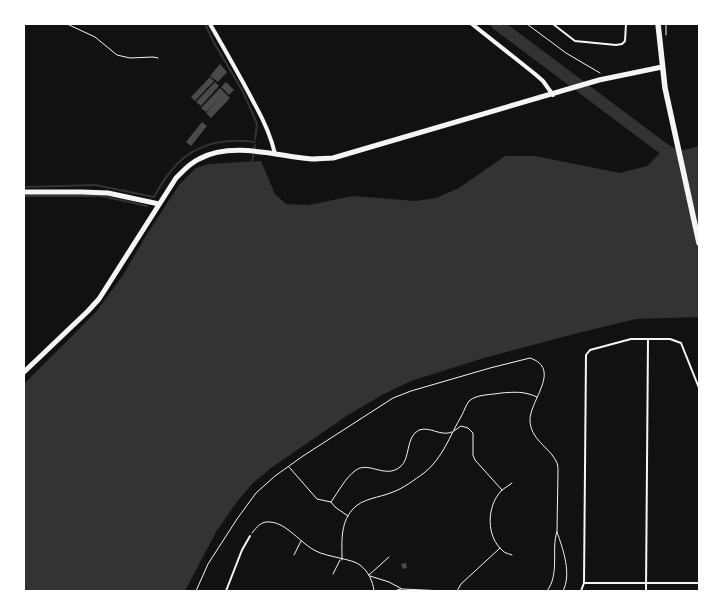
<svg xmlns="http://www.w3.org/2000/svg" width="723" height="615" font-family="Merriweather,serif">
<rect width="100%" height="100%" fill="#111"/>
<!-- water -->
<polygon fill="#333" points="699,146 699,317 636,319 578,333 484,358 411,381 382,395 348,415 271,468 252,484 236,503 216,532 185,591 24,591 24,384 96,312 123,275 147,234 179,185 196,168 208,164 261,161 275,194 286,204 309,205 353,196 416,201 436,198 459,188 505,156 535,156 620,173 647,166 664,149 684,150"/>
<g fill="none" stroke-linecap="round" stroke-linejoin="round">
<!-- stream -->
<g stroke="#333" stroke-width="2">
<polyline points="205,24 213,41 242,90 252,112 257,124 255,139"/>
<polyline points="252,163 255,145"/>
<path d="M24,187l71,-2 59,12c5,-9 10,-18 17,-26 21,-27 52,-33 84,-29"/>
<polyline points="24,196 102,196 147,206"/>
</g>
<!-- river -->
<polyline stroke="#333" stroke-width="12" points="497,24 664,149 699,170"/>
</g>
<!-- building -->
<g fill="#4a4a4a">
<polygon points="220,64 227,72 218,82 210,76"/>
<polygon points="210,77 214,81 195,101 191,97"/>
<polygon points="215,82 219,86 201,106 196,102"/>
<polygon points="226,82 234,90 229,95 221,87"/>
<polygon points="220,88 230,98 211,118 206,113 220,98 206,112 201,108"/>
<polygon points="202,122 207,126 191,146 186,142"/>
<polygon points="406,563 407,568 403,569 401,564"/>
</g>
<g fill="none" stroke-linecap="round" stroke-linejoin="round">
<!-- path -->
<g stroke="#f5f5f5" stroke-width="1">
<polyline points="67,24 95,37 117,55 130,58 153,57 158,58"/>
<polyline points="527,24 566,53 600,73"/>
<polyline points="666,24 666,35"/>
<polyline points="454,431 461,426 468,428 473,433 473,455 475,460 502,490"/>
<polyline points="289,467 317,499 331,502 335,507 348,516"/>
<path d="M331,502c8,-11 14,-24 25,-32 13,-9 29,9 44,-3 11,-8 5,-30 19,-37 11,-4 22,7 33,2"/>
<path d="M557,532c6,17 15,42 6,59"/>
<path d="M252,533c5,-6 9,-12 18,-11 17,1 31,22 46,29 11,6 37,8 44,14 8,6 13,16 14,26"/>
<polyline points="294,555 301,541"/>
<path d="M512,555c-3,-1 -7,-2 -9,-4 -17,-14 -17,-45 -1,-61 3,-2 7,-5 10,-7"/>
<path d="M342,560c0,-17 -2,-36 10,-50 10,-12 27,-12 41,-18 11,-4 21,-12 31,-19 19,-15 26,-38 38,-58 2,-4 4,-10 7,-14 8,-7 22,-6 32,-8 14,-1 23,-2 36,4"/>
<polyline points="333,574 340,560"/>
<polyline points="369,575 389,557"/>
<polyline points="370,576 389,582 402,589 445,591"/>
<path d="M196,591l12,-27 29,-45 19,-26 19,-17 28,-20 90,-58 18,-7 79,-23 40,-10c32,11 0,42 0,62 0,19 19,27 26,41 2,3 2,7 2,10l-1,60c-6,19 3,43 -10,60"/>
<polyline points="394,591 401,589"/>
<polyline points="457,591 461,584 500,548"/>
</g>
<!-- service -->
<g stroke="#f5f5f5" stroke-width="2">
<polyline points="553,24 575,41 616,45 622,44 625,41 626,24"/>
<polyline points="584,583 699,583"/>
<polyline points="226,591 242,550 250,536"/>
<polyline points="581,591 584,583 586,355 590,350 631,339 670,339 681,343 699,388"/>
<polyline points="646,591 648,339"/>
</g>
<!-- minor -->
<g stroke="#f5f5f5" stroke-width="4">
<path d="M210,24c15,26 30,52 44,79 9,16 17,33 21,51"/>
<polyline points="472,24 535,74 543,81 553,95"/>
</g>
<!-- tertiary -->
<g stroke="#f5f5f5" stroke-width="5">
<polyline points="24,192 82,192 108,193 159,204"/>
<path d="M24,372l64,-61 11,-12 77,-121c7,-7 14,-15 23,-19 33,-18 78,-3 113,0 7,0 14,-1 21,-1l266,-78 63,-13"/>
</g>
<!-- secondary -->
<polyline stroke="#f5f5f5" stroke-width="5.5" points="658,24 665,88 699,243"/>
</g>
<!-- border -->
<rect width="723" height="615" fill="none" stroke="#ffffff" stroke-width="50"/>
</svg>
